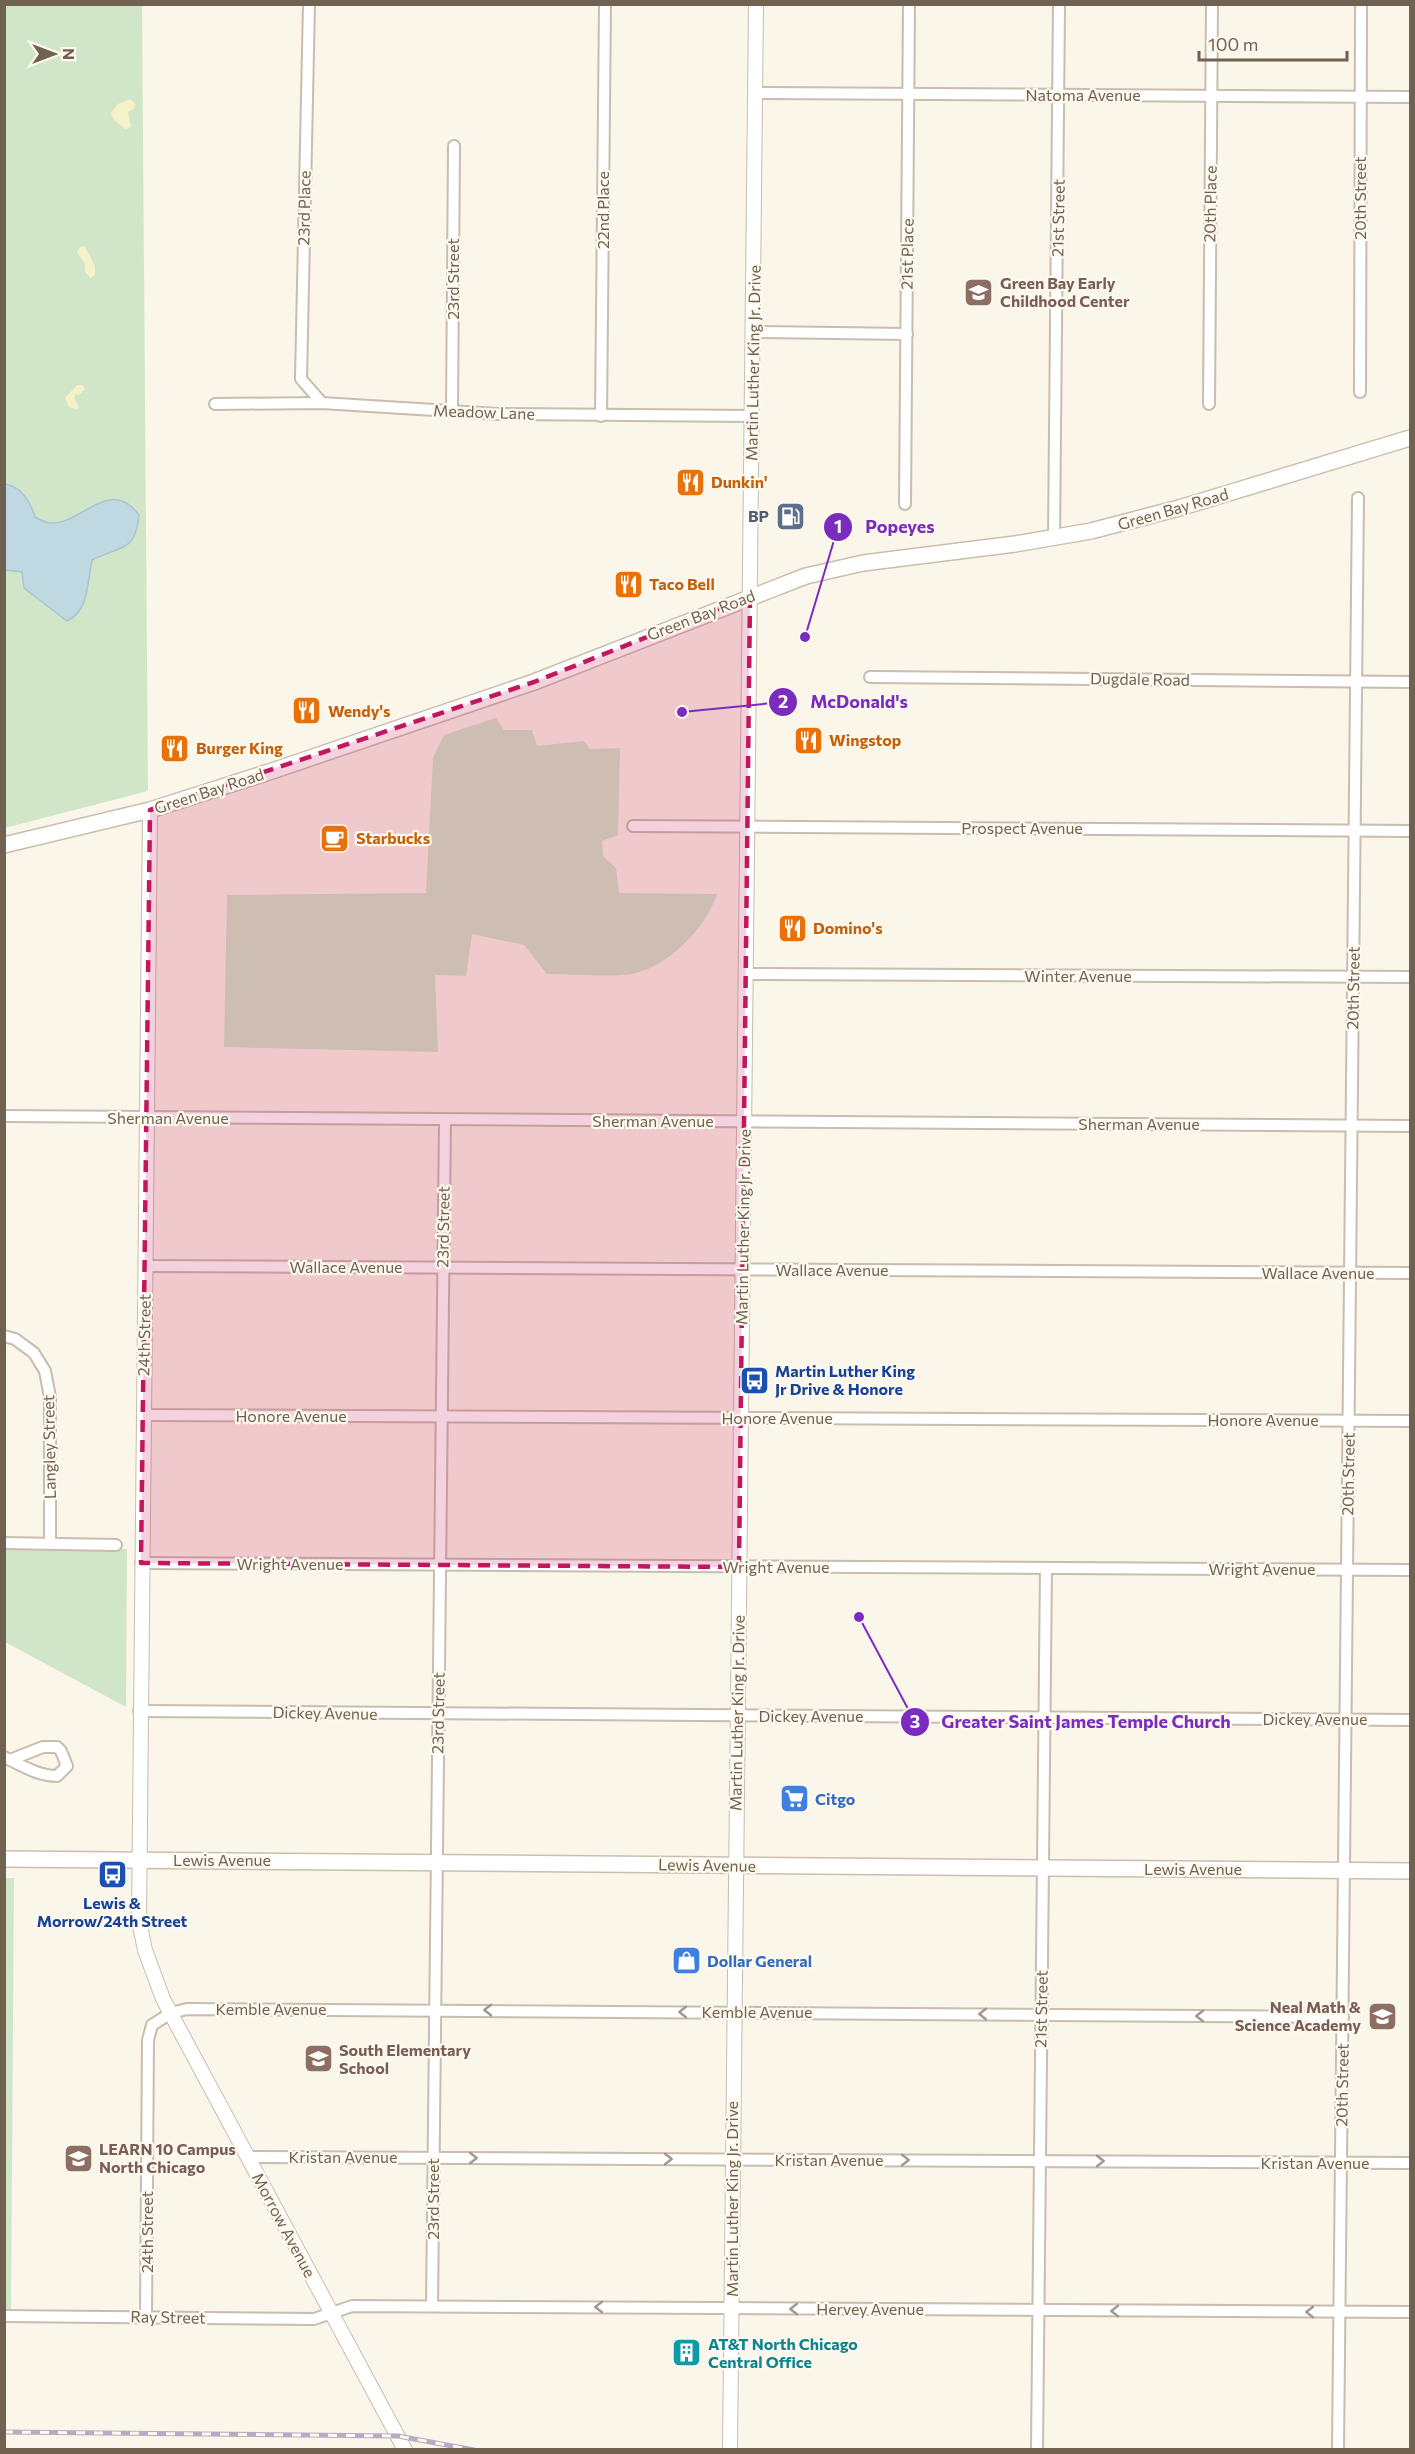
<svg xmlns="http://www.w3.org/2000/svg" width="1415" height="2454" font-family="Commissioner,sans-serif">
<rect width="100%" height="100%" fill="#faf6e9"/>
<!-- green -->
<g fill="#d1e6c9">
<polygon points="5,5 142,5 148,791 5,828"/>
<path d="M496,718l8,12h28l5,16 47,-5 6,8 30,-1 -2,87 -16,6 1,15 13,12 3,25 98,1c-11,33 -46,70 -81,79 -18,5 -68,1 -89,1l-23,-29 -52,-11 -6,42 -31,-1 3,77 -214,-5 3,-152 199,-2 7,-135 11,-23z"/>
<polygon points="4,1549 127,1549 126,1707 5,1642"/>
<polygon points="4,1878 14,1878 11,2312 5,2312"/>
</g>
<!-- sand -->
<g fill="#f5f1c9">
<polygon points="130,99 136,104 134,109 128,112 131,127 125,129 114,120 111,113 118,104"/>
<polygon points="81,246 85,247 95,266 95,275 91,278 85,272 85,264 77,252"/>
<polygon points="77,385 82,385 85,389 79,395 76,394 74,398 79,407 76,409 69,407 65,398"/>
</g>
<!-- water -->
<path fill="#c0d8e1" stroke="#a8c5d2" stroke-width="1.5" d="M5,484c17,3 25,17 30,33 4,2 9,5 14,6 32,3 60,-48 90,-8 -4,38 -17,30 -47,45 -5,23 -3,51 -25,61l-43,-33 -2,-16 -17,-2z"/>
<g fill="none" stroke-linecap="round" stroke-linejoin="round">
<defs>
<g id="minor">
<polyline points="309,4 301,379 322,403"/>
<polyline points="755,93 1410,97"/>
<polyline points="753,332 907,334"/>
<polyline points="1360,392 1361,4"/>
<polyline points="215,404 322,403 498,414 752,416"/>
<polyline points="1209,404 1212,4"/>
<polyline points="452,412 454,146"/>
<polyline points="601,416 605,4"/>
<polyline points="905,504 909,4"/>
<polyline points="1054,539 1059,4"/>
<polyline points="870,677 1410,682"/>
<polyline points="633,826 1410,831"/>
<polyline points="745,974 1410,977"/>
<polyline points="4,1116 1410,1126"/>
<polyline points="145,1266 1410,1273"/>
<polyline points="4,1336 15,1339 34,1353 45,1371 50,1397 50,1543"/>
<polyline points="143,1415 1410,1421"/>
<polyline points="4,1543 116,1545"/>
<polyline points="141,1563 1410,1570"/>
<polyline points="139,1711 1410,1720"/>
<path d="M4,1757c17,8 34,19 53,19l10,-10 -6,-15 -4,-4h-14l-33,13"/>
<polyline points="247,2157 1410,2163"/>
<polyline points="432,2306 445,1120"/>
<polyline points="4,2316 314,2319 352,2306 1410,2312"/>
<polyline points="146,2317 148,2040 152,2025 171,2013 187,2009 1343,2017"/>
<polyline points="1037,2450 1046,1568"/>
<polyline points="1338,2450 1358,498"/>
</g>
<g id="tertiary">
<polyline points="150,810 139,1921 145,1950 163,1999 405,2450"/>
<polyline points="730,2450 756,4"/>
</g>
<g id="secondary">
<polyline points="4,845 150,810 272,771 534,682 806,576 863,563 1015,544 1091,531 1179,508 1410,438"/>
<polyline points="4,1859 1410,1871"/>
</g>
</defs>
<!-- minor casing -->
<use href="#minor" stroke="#c8bdae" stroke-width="14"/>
<!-- tertiary casing -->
<use href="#tertiary" stroke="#c8bdae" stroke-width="16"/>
<!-- secondary casing -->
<use href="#secondary" stroke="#cbbead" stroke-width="18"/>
<!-- minor -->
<use href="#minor" stroke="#fff" stroke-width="10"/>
<!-- tertiary -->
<use href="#tertiary" stroke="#fff" stroke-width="14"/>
<!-- secondary -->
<use href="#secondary" stroke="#fff" stroke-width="15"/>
<defs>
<polyline id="rail" points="4,2432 398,2436 474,2450"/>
</defs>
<!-- rail casing -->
<use href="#rail" stroke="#baa9c3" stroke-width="5"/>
<!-- rail -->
<use href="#rail" stroke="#fdf9ef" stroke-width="3" stroke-dasharray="9" stroke-linecap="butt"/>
</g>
<!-- one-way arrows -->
<defs><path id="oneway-chevron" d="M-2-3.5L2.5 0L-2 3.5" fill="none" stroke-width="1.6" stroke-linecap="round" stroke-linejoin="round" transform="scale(1.5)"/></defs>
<g stroke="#a3988d">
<use href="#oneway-chevron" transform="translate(488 2010) rotate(-180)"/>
<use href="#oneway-chevron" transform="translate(683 2012) rotate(-180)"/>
<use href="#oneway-chevron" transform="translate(983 2014) rotate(-180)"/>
<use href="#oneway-chevron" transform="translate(1200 2016) rotate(-180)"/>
<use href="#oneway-chevron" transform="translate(473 2158)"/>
<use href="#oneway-chevron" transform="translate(668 2159)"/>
<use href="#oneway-chevron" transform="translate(905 2160)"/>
<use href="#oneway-chevron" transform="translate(1100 2161)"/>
<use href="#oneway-chevron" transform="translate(599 2307) rotate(-180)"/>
<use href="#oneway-chevron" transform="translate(794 2309) rotate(-180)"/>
<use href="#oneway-chevron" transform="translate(1115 2311) rotate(-180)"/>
<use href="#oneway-chevron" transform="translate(1310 2312) rotate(-180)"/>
</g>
<!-- marked area -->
<path fill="#c2185b" fill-opacity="0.2" stroke="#c2185b" stroke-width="4.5" stroke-dasharray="12 8" stroke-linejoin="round" d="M750,596l-11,971 -598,-4 9,-753 384,-128z"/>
<!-- icons -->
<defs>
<symbol id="school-square" viewBox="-11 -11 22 22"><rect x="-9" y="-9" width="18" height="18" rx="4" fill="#8d6e63" stroke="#fdf9ef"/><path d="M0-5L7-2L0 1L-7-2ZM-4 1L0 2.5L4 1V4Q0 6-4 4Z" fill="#fff"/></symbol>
<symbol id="restaurant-square" viewBox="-11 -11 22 22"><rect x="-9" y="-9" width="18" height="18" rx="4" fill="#e8710a" stroke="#fdf9ef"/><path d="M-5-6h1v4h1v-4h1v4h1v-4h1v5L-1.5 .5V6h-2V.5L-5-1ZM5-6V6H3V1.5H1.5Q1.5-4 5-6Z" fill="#fff"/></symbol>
<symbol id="fuel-square" viewBox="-11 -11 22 22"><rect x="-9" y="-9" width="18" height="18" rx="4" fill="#5c6f8a" stroke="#fdf9ef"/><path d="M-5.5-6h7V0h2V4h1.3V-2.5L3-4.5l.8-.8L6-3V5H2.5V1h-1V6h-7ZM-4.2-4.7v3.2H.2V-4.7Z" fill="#fff"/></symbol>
<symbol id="cafe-square" viewBox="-11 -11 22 22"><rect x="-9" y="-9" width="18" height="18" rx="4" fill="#e8710a" stroke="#fdf9ef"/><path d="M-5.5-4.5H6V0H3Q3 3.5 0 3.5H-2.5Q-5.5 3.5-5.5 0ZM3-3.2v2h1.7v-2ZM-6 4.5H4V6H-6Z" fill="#fff"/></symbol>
<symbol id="bus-square" viewBox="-11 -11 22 22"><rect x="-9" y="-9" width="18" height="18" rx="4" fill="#1a4fb4" stroke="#fdf9ef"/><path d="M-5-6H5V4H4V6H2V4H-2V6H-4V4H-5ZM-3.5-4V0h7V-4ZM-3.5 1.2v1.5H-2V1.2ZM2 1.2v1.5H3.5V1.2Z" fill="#fff"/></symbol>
<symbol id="supermarket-square" viewBox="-11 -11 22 22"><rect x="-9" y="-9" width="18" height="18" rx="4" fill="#3f7fe0" stroke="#fdf9ef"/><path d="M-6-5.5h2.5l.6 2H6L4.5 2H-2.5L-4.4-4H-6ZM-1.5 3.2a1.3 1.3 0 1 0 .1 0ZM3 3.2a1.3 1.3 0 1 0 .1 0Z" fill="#fff"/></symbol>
<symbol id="shop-square" viewBox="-11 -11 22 22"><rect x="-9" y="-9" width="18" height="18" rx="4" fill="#3f7fe0" stroke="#fdf9ef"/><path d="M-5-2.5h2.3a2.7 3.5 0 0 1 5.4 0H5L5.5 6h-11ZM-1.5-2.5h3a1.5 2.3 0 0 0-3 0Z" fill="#fff"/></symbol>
<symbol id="building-square" viewBox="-11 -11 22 22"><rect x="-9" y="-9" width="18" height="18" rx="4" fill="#0f9aa8" stroke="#fdf9ef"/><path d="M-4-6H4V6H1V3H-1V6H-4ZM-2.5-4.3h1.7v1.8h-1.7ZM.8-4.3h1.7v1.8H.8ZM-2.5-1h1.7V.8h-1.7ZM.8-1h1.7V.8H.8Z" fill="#fff"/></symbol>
</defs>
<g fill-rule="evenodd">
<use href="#school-square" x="962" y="276" width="33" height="33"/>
<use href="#restaurant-square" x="674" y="466" width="33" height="33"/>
<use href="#fuel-square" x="774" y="500" width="33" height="33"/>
<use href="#restaurant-square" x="612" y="568" width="33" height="33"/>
<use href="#restaurant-square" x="290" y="694" width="33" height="33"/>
<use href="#restaurant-square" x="792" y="724" width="33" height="33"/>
<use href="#restaurant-square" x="158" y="732" width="33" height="33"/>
<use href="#cafe-square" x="318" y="822" width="33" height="33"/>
<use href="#restaurant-square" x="776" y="912" width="33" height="33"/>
<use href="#bus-square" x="738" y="1364" width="33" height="33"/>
<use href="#supermarket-square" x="778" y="1782" width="33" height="33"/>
<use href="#bus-square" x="96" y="1858" width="33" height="33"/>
<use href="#shop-square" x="670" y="1944" width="33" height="33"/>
<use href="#school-square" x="1366" y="2000" width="33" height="33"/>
<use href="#school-square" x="302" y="2042" width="33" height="33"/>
<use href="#school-square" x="62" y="2142" width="33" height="33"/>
<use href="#building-square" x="670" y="2336" width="33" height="33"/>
</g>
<g text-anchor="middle" stroke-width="4.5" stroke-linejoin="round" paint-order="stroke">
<!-- street labels -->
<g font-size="16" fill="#716150" stroke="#fdf9ef">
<text x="1083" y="101">Natoma Avenue</text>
<text transform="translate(1360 198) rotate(-90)" y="6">20th Street</text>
<text transform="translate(1210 204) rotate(-89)" y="6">20th Place</text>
<text transform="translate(304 208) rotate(-89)" y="6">23rd Place</text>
<text transform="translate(603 210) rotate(-90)" y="6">22nd Place</text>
<text transform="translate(1058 218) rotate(-89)" y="6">21st Street</text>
<text transform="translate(907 254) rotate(-89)" y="6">21st Place</text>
<text transform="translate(453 279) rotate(-90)" y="6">23rd Street</text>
<text transform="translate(753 363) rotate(-89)" y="6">Martin Luther King Jr. Drive</text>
<text transform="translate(484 412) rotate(2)" y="6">Meadow Lane</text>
<text transform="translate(1173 509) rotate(-16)" y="6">Green Bay Road</text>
<text transform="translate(701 615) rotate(-21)" y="6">Green Bay Road</text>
<text transform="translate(1140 679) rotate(1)" y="6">Dugdale Road</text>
<text transform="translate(209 791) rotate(-18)" y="6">Green Bay Road</text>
<text x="1022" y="834">Prospect Avenue</text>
<text x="1078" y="982">Winter Avenue</text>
<text transform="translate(1353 988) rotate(-89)" y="6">20th Street</text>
<text x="168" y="1124">Sherman Avenue</text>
<text x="653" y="1127">Sherman Avenue</text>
<text x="1139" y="1130">Sherman Avenue</text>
<text transform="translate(443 1227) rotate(-89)" y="6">23rd Street</text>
<text transform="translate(743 1227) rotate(-89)" y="6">Martin Luther King Jr. Drive</text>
<text x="346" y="1273">Wallace Avenue</text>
<text x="832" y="1276">Wallace Avenue</text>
<text x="1318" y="1279">Wallace Avenue</text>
<text transform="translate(144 1335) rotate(-89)" y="6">24th Street</text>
<text x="291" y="1422">Honore Avenue</text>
<text x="777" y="1424">Honore Avenue</text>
<text x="1263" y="1426">Honore Avenue</text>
<text transform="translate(49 1447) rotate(-91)" y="6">Langley Street</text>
<text transform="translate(1348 1474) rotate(-89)" y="6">20th Street</text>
<text x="290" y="1570">Wright Avenue</text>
<text x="776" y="1573">Wright Avenue</text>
<text x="1262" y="1575">Wright Avenue</text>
<text transform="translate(325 1713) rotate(1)" y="6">Dickey Avenue</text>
<text transform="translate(438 1713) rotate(-89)" y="6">23rd Street</text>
<text transform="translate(737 1713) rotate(-89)" y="6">Martin Luther King Jr. Drive</text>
<text x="811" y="1722">Dickey Avenue</text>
<text x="1315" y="1725">Dickey Avenue</text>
<text x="222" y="1866">Lewis Avenue</text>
<text transform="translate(707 1865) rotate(1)" y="6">Lewis Avenue</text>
<text x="1193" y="1875">Lewis Avenue</text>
<text x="271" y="2015">Kemble Avenue</text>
<text transform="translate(1041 2009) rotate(-89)" y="6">21st Street</text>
<text x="757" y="2018">Kemble Avenue</text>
<text transform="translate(1342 2085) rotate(-89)" y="6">20th Street</text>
<text x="343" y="2163">Kristan Avenue</text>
<text x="829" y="2166">Kristan Avenue</text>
<text x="1315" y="2169">Kristan Avenue</text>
<text transform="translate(433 2199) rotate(-90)" y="6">23rd Street</text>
<text transform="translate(732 2199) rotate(-90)" y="6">Martin Luther King Jr. Drive</text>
<text transform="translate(284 2225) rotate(62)" y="6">Morrow Avenue</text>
<text transform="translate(147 2232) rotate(-90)" y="6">24th Street</text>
<text x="870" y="2315">Hervey Avenue</text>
<text transform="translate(168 2317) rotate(1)" y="6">Ray Street</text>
</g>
<!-- education labels -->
<g font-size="16" font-weight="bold" fill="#785e54" stroke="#fdf9ef" text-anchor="start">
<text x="1000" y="289">Green Bay Early<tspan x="1000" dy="18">Childhood Center</tspan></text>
<text x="1361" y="2013" text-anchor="end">Neal Math &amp;<tspan x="1361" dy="18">Science Academy</tspan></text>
<text x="339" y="2056">South Elementary<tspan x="339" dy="18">School</tspan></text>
<text x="99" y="2155">LEARN 10 Campus<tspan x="99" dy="18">North Chicago</tspan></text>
</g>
<!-- food labels -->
<g font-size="16" font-weight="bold" fill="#c56008" stroke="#fdf9ef" text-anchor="start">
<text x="711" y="488">Dunkin'</text>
<text x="649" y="590">Taco Bell</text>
<text x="328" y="717">Wendy's</text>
<text x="829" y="746">Wingstop</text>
<text x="196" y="754">Burger King</text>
<text x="356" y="844">Starbucks</text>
<text x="813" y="934">Domino's</text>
</g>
<!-- service labels -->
<g font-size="16" font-weight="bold" fill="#4e5e75" stroke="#fdf9ef" text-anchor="end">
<text x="769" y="522">BP</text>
</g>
<!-- transit labels -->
<g font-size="16" font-weight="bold" fill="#164399" stroke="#fdf9ef" text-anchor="start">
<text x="775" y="1377">Martin Luther King<tspan x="775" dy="18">Jr Drive &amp; Honore</tspan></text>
<text x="112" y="1909" text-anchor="middle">Lewis &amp;<tspan x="112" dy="18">Morrow/24th Street</tspan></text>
</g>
<!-- shop labels -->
<g font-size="16" font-weight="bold" fill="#366cbe" stroke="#fdf9ef" text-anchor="start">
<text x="815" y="1805">Citgo</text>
<text x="707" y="1967">Dollar General</text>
</g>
<!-- culture labels -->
<g font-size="16" font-weight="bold" fill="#0d838f" stroke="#fdf9ef" text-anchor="start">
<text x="708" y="2350">AT&amp;T North Chicago<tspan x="708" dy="18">Central Office</tspan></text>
</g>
</g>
<!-- callouts -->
<path fill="none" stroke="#7b2cbf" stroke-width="2" d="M805 637L838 527M682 712L783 702M859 1617L915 1722"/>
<g fill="#7b2cbf" stroke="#fdf9ef" stroke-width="2">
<circle cx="805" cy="637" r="6"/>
<circle cx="682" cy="712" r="6"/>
<circle cx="859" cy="1617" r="6"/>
<circle cx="838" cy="527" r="15"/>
<circle cx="783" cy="702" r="15"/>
<circle cx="915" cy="1722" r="15"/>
</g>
<g font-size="18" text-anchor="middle" font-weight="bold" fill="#fff">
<text x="838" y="533">1</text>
<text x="783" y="708">2</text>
<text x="915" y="1728">3</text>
</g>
<g font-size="18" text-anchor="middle" font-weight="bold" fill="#7b2cbf" stroke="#fdf9ef" stroke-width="4.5" stroke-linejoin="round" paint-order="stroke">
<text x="900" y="533">Popeyes</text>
<text x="859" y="708">McDonald's</text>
<text x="1086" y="1728">Greater Saint James Temple Church</text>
</g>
<!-- border -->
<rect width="1415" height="2454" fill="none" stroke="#716150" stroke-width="12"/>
<!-- north arrow -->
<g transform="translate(54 54) rotate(90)" stroke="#fdf9ef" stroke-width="4.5" paint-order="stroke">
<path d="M0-4.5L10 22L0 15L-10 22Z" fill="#716150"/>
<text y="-9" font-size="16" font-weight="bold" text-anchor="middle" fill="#716150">N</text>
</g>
<!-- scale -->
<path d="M1199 51v9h148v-9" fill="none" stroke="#716150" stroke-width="3"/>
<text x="1208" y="51" font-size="18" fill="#716150" stroke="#fdf9ef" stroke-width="4.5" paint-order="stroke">100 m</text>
</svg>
